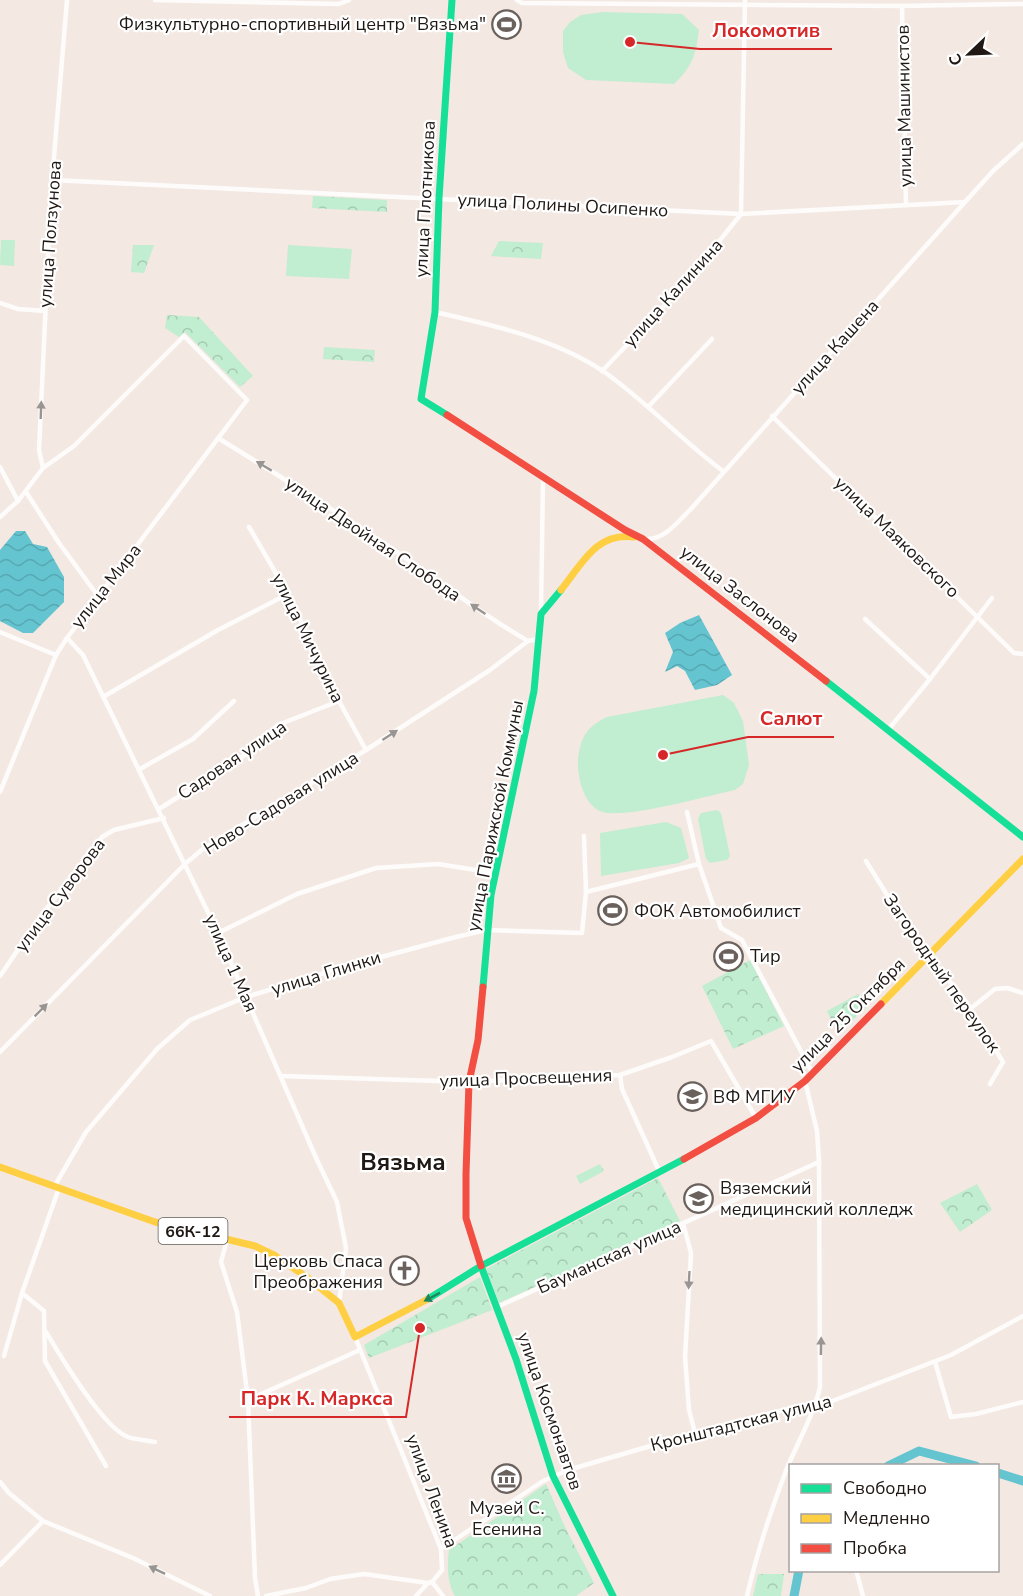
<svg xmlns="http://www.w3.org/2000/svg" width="1023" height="1596" font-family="'Nunito Sans',sans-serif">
<defs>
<pattern id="park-crowns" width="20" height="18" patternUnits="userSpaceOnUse" patternTransform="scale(1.5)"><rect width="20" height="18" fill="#c1edd0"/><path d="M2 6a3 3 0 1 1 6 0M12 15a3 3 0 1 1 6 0" fill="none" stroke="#a5cab2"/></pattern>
<pattern id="water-waves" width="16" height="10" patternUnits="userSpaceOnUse" patternTransform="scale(1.5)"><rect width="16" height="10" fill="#64c4d0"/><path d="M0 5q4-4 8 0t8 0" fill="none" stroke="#56a8b2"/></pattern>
</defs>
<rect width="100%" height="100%" fill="#f4e8e2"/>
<!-- park -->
<g fill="url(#park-crowns)">
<polygon points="313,196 387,200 387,212 312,208"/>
<polygon points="499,241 543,243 541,259 491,256"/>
<polygon points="133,245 154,245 144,273 131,272"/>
<polygon points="167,315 199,317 253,376 240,387 185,332 179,337 165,328"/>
<polygon points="324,347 375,350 374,362 323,359"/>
<polygon points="750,960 784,1026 733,1049 702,986"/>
<polygon points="858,994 866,1008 838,1033 827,1011"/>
<polygon points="600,1164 604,1171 580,1184 576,1176"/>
<polygon points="658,1178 680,1221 499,1303 486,1269"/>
<polygon points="977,1184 992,1210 960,1232 940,1203"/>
<polygon points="480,1277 492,1310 369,1358 364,1345"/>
<path d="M546,1484l19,43 29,56 -18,13h-121c-8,-14 -8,-30 -6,-46z"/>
<polygon points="758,1574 784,1574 781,1596 753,1596"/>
</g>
<!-- pitch -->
<g fill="#c1edd0">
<path d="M603,12l79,2 17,16c-3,24 -7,37 -25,54l-88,-4 -18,-12 -5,-16v-21l7,-9 11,-7z"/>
<polygon points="1,240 15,240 14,266 0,265"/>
<polygon points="288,245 352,249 349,279 286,276"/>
<path d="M723,695l11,8 9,18 6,44 -6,19 -8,6c-25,5 -115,31 -135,21 -17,-8 -23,-35 -22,-52 3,-23 9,-32 29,-42z"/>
<polygon points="717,810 721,813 730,856 727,860 710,863 706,859 698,819 701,813"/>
<polygon points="666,822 681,828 689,858 679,863 601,876 600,833"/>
</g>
<!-- water -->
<g fill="url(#water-waves)">
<polygon points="16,531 25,531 33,544 47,547 64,577 64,602 33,633 23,633 0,621 0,550"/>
<polygon points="699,615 732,675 717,685 695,690 685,671 677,666 665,672 673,652 665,633 680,623"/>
</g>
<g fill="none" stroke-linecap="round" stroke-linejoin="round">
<!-- river -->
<g stroke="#64c4d0" stroke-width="9">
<polyline points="888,1466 919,1451 976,1466"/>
<polyline points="998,1473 1023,1481"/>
<polyline points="794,1596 799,1570"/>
</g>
<!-- street -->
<g stroke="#fdfcfb" stroke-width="4.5">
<polyline points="155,0 339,4 349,0"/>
<polyline points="517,0 522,3 898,6 1023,4"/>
<polyline points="902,6 906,205"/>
<polyline points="53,180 741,214 965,202"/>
<polyline points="0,303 18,309 45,311"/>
<path d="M435,312c57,13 118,26 168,59 43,30 78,69 120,100"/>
<polyline points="602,371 684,285 741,214 745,0"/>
<polyline points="649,406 712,339"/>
<polyline points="772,416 1014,653 1023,654"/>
<path d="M218,438c57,35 114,71 170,108 46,31 91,67 140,95"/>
<polyline points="0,467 18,501"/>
<polyline points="43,468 39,450 51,193 67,0"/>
<polyline points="26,492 59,543 98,596"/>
<polyline points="0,517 18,501 43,468 74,446 184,336 247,400 67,638 56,655 0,792"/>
<polyline points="249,527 288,594 339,701 366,750"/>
<path d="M644,539c20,2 32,-16 46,-29l275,-308 28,-31 30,-27"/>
<polyline points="541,614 543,477"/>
<polyline points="865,619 930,679"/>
<polyline points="0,632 56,655"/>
<polyline points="67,638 83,655 218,933 317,1160 337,1202 346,1248 339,1303"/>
<polyline points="103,697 218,630 288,594"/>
<polyline points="888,730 930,679 992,598"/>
<polyline points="140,769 193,739 234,701"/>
<polyline points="159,809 245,755 278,725 339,701"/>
<polyline points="687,812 699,864"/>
<polyline points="866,861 910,932 967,1003 1003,1062 990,1084"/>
<polyline points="586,892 699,864 721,928 742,940 812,1072"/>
<polyline points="218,933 297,894 376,868 438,864 495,873"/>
<polyline points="0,976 41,916 102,837 114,830 164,818"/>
<polyline points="970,1009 995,989 1007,988 1023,993"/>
<polyline points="0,1052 185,864 204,848 366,750 490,670 528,641 538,639"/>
<polyline points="620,1075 622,1089 660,1173"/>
<polyline points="281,1076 469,1082 620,1075 672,1057 711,1041 756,1118"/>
<polyline points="54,1187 86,1132 157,1049 190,1020 246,997 344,967 452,938 486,930 582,933 586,892 584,836"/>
<polyline points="683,1223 691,1253 685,1357 689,1410 695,1433"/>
<polyline points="227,1240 221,1262 237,1312 248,1400 255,1578 258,1596"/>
<polyline points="22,1293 44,1311 45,1361 106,1466"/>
<polyline points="497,1307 819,1162"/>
<path d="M46,1332c15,25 57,96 82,105 8,3 19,3 27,5"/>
<polyline points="355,1337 441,1549 442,1570 432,1582 428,1583 416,1596"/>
<polyline points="4,1356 22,1293 59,1188"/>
<polyline points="935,1362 951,1417 976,1414 1023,1402"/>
<polyline points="248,1400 360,1350"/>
<polyline points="0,1482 9,1493 43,1521 133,1558 210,1596"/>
<polyline points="441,1549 543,1481 568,1470 695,1433 803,1405 822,1405 951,1355 1023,1316"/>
<polyline points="0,1565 43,1521"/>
<polyline points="856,1570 863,1596"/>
<polyline points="432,1582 443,1596"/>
<polyline points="266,1596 306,1588 330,1579 364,1574 428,1583"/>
<path d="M747,1596c10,-44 24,-86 40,-128 11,-26 27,-54 33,-81l-1,-225 -2,-31 -12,-50"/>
</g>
<!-- fast -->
<g stroke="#16e098" stroke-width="7">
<polyline points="447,415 421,399 435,312 439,198 452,0"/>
<polyline points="826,681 1023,837"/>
<polyline points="483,987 491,895 534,691 541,614 561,590"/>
<polyline points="481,1266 516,1359 553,1476 613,1596"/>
<polyline points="428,1299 481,1266 684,1159"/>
</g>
<!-- slow -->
<g stroke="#ffcf43" stroke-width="7">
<path d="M561,590c21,-26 35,-58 73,-53"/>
<polyline points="881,1004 1023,859"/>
<polyline points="0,1167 155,1222 255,1246 274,1255 308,1278 339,1303 355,1337 428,1299"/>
</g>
<!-- jam -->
<g stroke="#f24e42" stroke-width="7">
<polyline points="447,415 625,530 643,539 826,681"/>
<polyline points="684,1159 756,1118 805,1081 881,1004"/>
<polyline points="481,1266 466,1218 466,1174 469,1082 478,1040 483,987"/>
</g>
</g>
<!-- one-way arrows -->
<defs><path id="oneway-solid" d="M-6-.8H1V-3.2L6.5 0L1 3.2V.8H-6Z" transform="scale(1.5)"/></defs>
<g fill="#999593">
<use href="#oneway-solid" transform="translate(41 410) rotate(-88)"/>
<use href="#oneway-solid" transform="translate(264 466) rotate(-149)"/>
<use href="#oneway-solid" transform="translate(478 609) rotate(-146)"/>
<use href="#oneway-solid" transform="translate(390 735) rotate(-33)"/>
<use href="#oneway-solid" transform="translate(41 1010) rotate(-45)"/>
<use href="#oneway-solid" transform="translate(689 1280) rotate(93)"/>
<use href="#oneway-solid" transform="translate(821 1346) rotate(-89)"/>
<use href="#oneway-solid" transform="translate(157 1570) rotate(-154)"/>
</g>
<use fill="#1a865d" href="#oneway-solid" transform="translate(432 1297) rotate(152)"/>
<!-- icons -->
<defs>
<symbol id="stadium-ring" viewBox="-11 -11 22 22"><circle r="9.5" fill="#fff" stroke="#6a615c" stroke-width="1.5"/><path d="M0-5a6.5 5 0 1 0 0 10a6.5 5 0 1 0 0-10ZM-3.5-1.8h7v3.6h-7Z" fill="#6a615c"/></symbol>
<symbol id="university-ring" viewBox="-11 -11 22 22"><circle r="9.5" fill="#fff" stroke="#6a615c" stroke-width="1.5"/><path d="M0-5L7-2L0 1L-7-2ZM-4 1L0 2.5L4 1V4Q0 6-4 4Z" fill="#6a615c"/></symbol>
<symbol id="church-ring" viewBox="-11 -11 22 22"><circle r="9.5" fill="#fff" stroke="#6a615c" stroke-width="1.5"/><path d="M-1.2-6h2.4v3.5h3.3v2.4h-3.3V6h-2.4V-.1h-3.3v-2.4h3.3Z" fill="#6a615c"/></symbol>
<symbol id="museum-ring" viewBox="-11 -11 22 22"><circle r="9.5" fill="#fff" stroke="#6a615c" stroke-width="1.5"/><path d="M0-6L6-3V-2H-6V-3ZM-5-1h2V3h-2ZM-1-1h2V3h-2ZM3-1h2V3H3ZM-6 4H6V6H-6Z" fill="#6a615c"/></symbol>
</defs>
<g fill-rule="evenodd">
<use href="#stadium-ring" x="490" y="8" width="33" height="33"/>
<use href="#stadium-ring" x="596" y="894" width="33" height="33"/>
<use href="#stadium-ring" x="712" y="940" width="33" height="33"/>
<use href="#university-ring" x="676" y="1080" width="33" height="33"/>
<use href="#university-ring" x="682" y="1182" width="33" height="33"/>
<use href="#church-ring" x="388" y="1254" width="33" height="33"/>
<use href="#museum-ring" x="490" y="1462" width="33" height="33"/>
</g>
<g text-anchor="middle" stroke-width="4.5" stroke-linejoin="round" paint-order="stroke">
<!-- shield labels -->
<rect fill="#fff" stroke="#625d5a" stroke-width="1.5" x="158.5" y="1218" width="69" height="26" rx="4.5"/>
<g font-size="16" font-weight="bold" fill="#1f1814">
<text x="193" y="1237">66К-12</text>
</g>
<!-- poi labels -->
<g font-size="18" fill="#1f1814" stroke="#fff" text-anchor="start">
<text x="486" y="30" text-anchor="end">Физкультурно-спортивный центр "Вязьма"</text>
<text x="634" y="917">ФОК Автомобилист</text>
<text x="750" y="962">Тир</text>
<text x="713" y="1103">ВФ МГИУ</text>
<text x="720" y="1194">Вяземский<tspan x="720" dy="21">медицинский колледж</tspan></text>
<text x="383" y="1267" text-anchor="end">Церковь Спаса<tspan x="383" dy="21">Преображения</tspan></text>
<text x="507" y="1514" text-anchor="middle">Музей С.<tspan x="507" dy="21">Есенина</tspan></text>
</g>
<!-- street labels -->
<g font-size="18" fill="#1f1814" stroke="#fff">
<text transform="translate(904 106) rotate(-91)" y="6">улица Машинистов</text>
<text transform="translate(425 199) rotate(-87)" y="6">улица Плотникова</text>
<text transform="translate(563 205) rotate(3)" y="6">улица Полины Осипенко</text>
<text transform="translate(50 234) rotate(-86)" y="6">улица Ползунова</text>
<text transform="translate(673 293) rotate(-48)" y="6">улица Калинина</text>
<text transform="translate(835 347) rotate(-48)" y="6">улица Кашена</text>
<text transform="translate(897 537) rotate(44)" y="6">улица Маяковского</text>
<text transform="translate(373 539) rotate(34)" y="6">улица Двойная Слобода</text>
<text transform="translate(106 586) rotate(-52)" y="6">улица Мира</text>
<text transform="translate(740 594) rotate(38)" y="6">улица Заслонова</text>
<text transform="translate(308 638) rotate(64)" y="6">улица Мичурина</text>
<text transform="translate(232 760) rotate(-34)" y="6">Садовая улица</text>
<text transform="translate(281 803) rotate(-32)" y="6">Ново-Садовая улица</text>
<text transform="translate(495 816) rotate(-79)" y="6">улица Парижской Коммуны</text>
<text transform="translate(60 895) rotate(-53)" y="6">улица Суворова</text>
<text transform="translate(231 963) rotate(66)" y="6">улица 1 Мая</text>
<text transform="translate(326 973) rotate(-17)" y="6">улица Глинки</text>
<text transform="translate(942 973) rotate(55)" y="6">Загородный переулок</text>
<text transform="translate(848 1015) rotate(-45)" y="6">улица 25 Октября</text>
<text transform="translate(526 1078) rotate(-2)" y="6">улица Просвещения</text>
<text transform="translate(609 1257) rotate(-24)" y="6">Бауманская улица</text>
<text transform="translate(550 1411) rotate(71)" y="6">улица Космонавтов</text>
<text transform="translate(741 1423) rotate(-14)" y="6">Кронштадтская улица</text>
<text transform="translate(432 1491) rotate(70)" y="6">улица Ленина</text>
</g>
<!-- district labels -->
<g font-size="24" font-weight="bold" fill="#1f1814" stroke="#fff">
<text x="403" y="1170">Вязьма</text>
</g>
</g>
<!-- callouts -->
<path fill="none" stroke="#d62828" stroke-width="2" d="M630 42L700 49H832M663 755L748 737H834M420 1328L406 1417H229"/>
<g fill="#d62828" stroke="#fff" stroke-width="2">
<circle cx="630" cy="42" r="6"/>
<circle cx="663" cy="755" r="6"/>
<circle cx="420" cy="1328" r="6"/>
</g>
<g font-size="20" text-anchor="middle" font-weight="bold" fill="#d62828" stroke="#fff" stroke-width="4.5" stroke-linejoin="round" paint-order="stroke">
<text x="766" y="37">Локомотив</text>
<text x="791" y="725">Салют</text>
<text x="317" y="1405">Парк К. Маркса</text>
</g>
<!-- legend -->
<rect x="789" y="1464" width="210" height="108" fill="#ffffff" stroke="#a5a3a1" stroke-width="1.5"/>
<rect x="801" y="1484" width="30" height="9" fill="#16e098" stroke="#a5a3a1" stroke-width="1.5"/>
<text x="843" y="1494" font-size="18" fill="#1f1814">Свободно</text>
<rect x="801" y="1514" width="30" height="9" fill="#ffcf43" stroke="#a5a3a1" stroke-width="1.5"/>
<text x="843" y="1524" font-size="18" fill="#1f1814">Медленно</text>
<rect x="801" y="1544" width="30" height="9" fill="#f24e42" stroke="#a5a3a1" stroke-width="1.5"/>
<text x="843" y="1554" font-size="18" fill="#1f1814">Пробка</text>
<!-- north arrow -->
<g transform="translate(969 54) rotate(247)" stroke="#ffffff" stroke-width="4.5" paint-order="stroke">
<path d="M0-4.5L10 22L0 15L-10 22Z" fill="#1f1814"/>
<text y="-9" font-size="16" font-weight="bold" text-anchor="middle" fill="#1f1814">С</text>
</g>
</svg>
